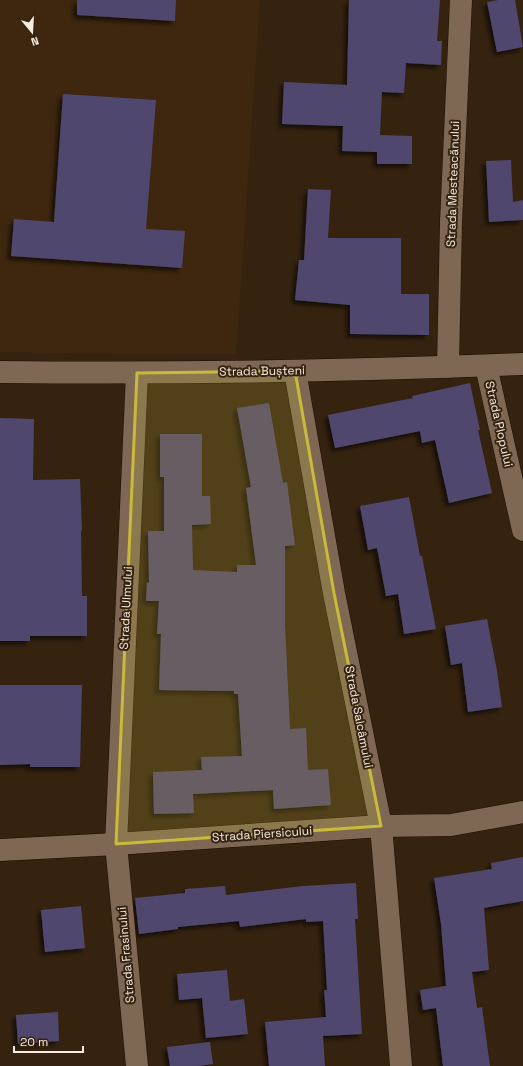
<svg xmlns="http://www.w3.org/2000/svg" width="523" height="1066" font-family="'Space Grotesk',sans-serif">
<defs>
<filter id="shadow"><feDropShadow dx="-3.5" dy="3.5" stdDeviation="2" flood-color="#0009"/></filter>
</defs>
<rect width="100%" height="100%" fill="#352310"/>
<!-- built -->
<polygon fill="#3e270e" points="0,0 260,0 236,354 110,354 0,352"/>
<!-- building -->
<g fill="#4f476d" filter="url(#shadow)">
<polygon points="77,0 176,0 175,21 77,15"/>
<polygon points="349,0 440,0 437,41 442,41 441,65 406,63 404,93 382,92 380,135 412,136 412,164 377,164 377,152 342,151 343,126 282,124 284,82 347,85"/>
<polygon points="498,0 515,0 523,47 497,52 487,2"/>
<polygon points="63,94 156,100 146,229 185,231 182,268 11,256 14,219 54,222"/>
<polygon points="511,160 513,202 523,200 523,220 489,222 486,161"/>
<polygon points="308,189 331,190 328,238 401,238 401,294 429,294 429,335 350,334 350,305 295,300 299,260 304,260"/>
<polygon points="470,383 480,430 478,430 492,493 449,503 435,440 422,443 420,431 335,448 328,415 413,398 412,396"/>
<polygon points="269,403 283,483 287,482 295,545 285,546 285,624 290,729 306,728 308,770 328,769 331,805 274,809 273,790 193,794 194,813 154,814 153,772 202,770 201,757 242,756 238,694 234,694 234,691 159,690 161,634 157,634 159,601 146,601 147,582 149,583 148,531 164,531 164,477 160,477 160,434 202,434 202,496 210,496 211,524 192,525 193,570 237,572 237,565 256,565 246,488 251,487 237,408"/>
<polygon points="0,418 34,419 33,480 80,479 82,530 81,531 82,596 87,596 87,636 30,636 30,641 0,641"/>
<polygon points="409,497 420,556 422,556 436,629 404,634 398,594 386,596 377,548 368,550 360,506"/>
<polygon points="487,619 497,671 502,707 468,712 462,663 451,665 445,626"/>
<polygon points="0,685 82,685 80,767 30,767 30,764 0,765"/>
<polygon points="523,857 523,901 484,908 489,970 472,972 477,1008 482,1007 490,1066 443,1066 436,1008 423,1010 420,990 446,986 441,924 434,878 492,869 491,863"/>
<polygon points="356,883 358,919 355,919 362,1034 323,1036 325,1066 269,1066 265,1022 326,1017 324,990 327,990 323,921 306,922 306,919 240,927 239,921 178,927 178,929 139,934 135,898 185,893 185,889 225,886 226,895 303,886"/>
<polygon points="81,906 85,948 45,952 41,910"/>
<polygon points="227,970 230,1001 244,999 248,1034 206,1038 202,998 179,1000 177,974"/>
<polygon points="58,1012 59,1041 18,1044 16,1015"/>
<polygon points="210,1042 213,1064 199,1066 170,1066 167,1047"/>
</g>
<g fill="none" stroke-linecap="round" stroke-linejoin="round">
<defs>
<g id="minor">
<polyline points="486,366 523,530"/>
<polyline points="448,367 451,222 461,0"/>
<polyline points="295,371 334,593 381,826 401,1066"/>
<path d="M0,372c174,2 349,-1 523,-8"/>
<polyline points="0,850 116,844 381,826 451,825 523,812"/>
<polyline points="137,1066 116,844 137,373"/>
</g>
</defs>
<!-- minor casing -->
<use href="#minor" stroke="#1c0c00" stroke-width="23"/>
<!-- minor -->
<use href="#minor" stroke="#7e6853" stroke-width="22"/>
</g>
<!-- marked area -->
<path fill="#caba3a" fill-opacity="0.2" stroke="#caba3a" stroke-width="3" stroke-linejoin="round" d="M295,371l39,222 47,233 -265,18 21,-471z"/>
<g text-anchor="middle" stroke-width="4" stroke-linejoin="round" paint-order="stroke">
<!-- street labels -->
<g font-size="12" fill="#f8ece0" stroke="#352310">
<text transform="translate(453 184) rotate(-88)" y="4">Strada Mesteacănului</text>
<text transform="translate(262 371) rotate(-1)" y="4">Strada Bușteni</text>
<text transform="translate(499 424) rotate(77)" y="4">Strada Plopului</text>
<text transform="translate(126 608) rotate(-87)" y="4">Strada Ulmului</text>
<text transform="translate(359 717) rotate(79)" y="4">Strada Salcâmului</text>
<text transform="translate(262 834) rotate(-4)" y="4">Strada Piersicului</text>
<text transform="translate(126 955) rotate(-95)" y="4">Strada Frasinului</text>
</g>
</g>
<!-- north arrow -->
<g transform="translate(32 32) rotate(162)" stroke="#352310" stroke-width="3" paint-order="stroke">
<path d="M0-3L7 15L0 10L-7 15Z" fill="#f8ece0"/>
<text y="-6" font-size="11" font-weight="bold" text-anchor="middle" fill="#f8ece0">N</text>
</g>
<!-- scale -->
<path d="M14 1046v6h69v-6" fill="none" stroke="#f8ece0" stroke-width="2"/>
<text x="20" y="1046" font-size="12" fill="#f8ece0" stroke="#352310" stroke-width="3" paint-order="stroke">20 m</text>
</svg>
